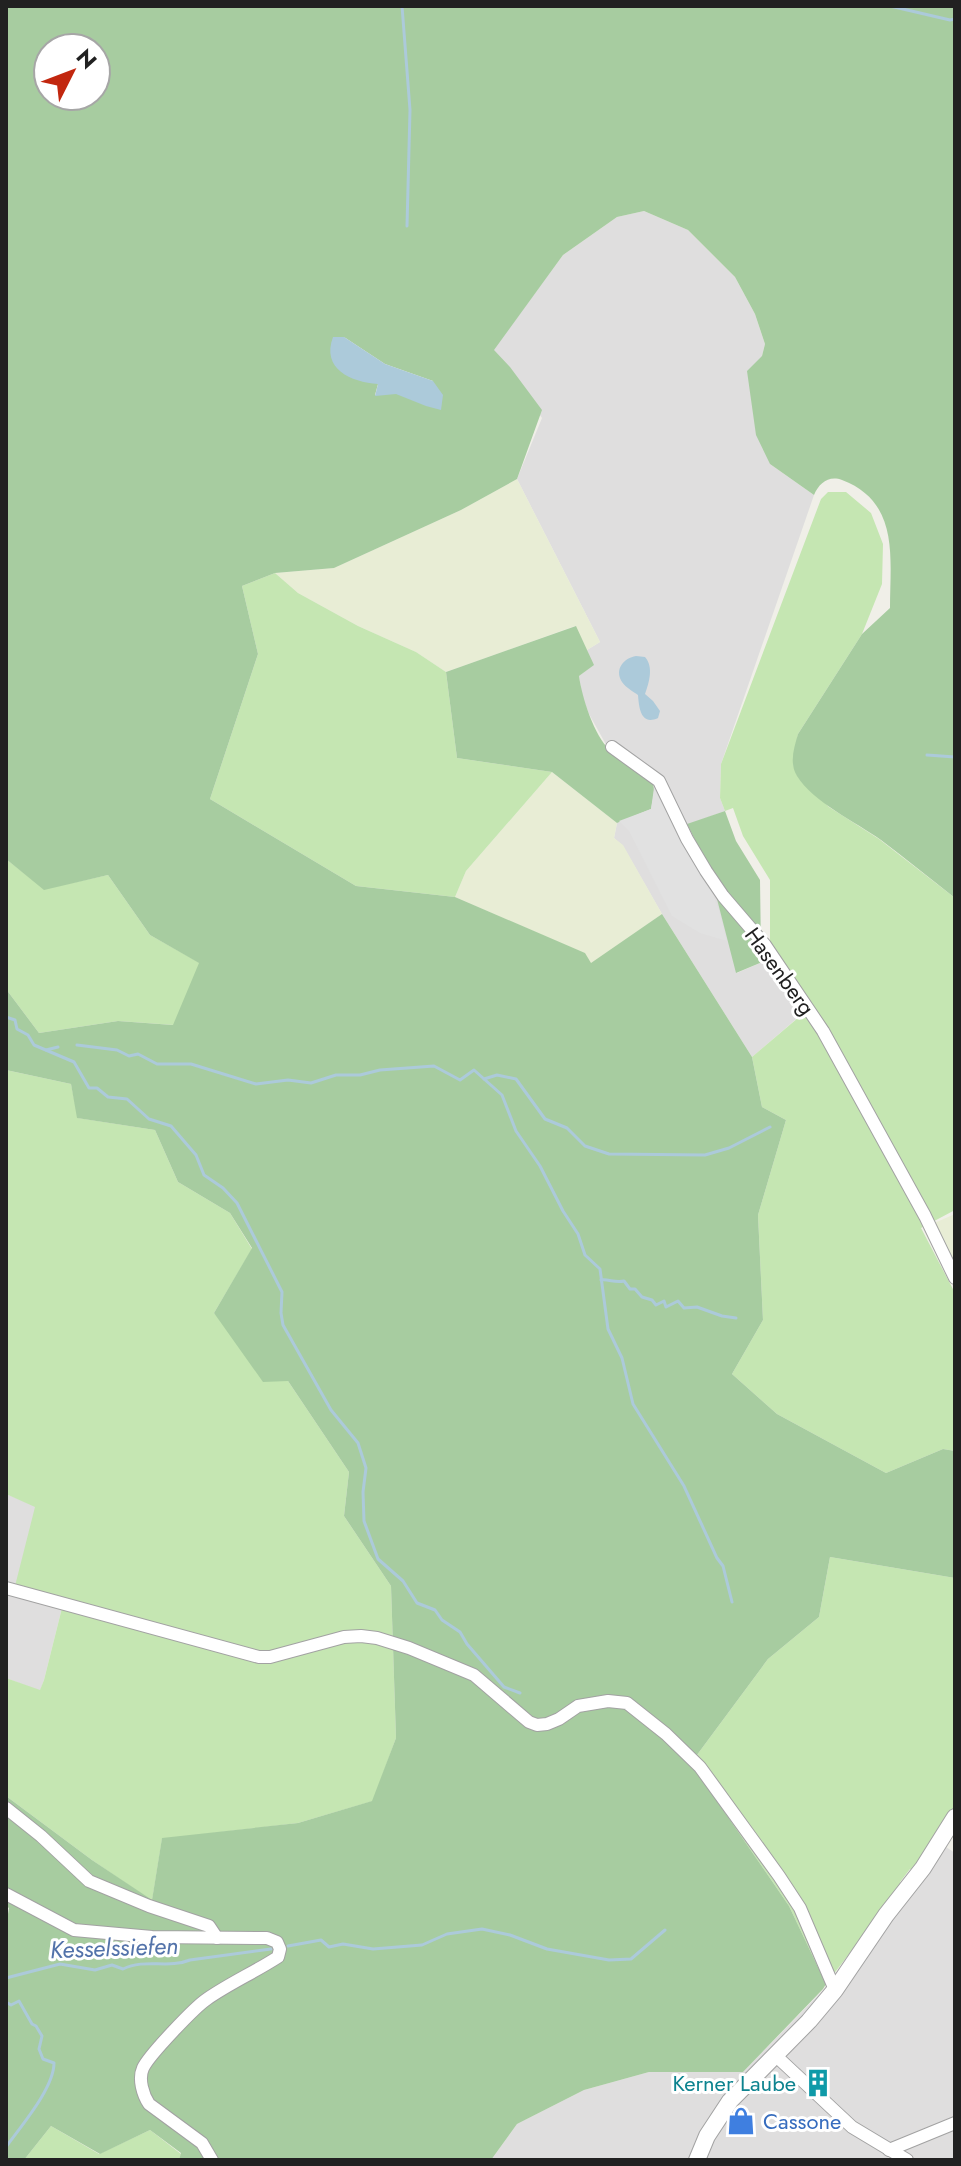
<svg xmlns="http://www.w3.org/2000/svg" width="961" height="2166" font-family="Jost,sans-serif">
<rect width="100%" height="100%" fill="#f0efe8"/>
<!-- residential -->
<g fill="#dfdede">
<polygon points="644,211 688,230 735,277 755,314 765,344 762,356 770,464 814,495 721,764 720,798 725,811 687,825 709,868 737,973 767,960 802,1014 752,1057 662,914 623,846 614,838 617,823 651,809 608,748 589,714 582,696 579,676 593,665 587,650 600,642 517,479 542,418 493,350 563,255 617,217"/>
<polygon points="6,1494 36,1506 63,1604 44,1680 40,1691 6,1678"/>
<polygon points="934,1839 955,1853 955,2160 491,2160 517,2124 584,2090 649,2072 743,2072 823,1990 901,1887 900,1883"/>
</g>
<!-- farmland -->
<g fill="#e8edd5">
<polygon points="517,479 600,642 587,650 575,626 446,672 416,652 358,626 298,593 275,573 334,568 461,510"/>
<polygon points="552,772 617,823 614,838 623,845 662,914 591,964 584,953 455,897 466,871"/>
<polygon points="955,1214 955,1266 932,1224"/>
</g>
<!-- grass -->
<g fill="#c5e6b2">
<polygon points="828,492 846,492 871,513 883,544 882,584 862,634 798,734 793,764 797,775 829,807 879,839 955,898 955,1210 921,1228 955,1293 955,1451 943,1449 886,1473 777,1414 732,1374 763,1320 758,1215 786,1120 762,1107 752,1057 812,1006 770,942 770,880 743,836 733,808 725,811 720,798 721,764 821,499"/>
<polygon points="275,573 298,593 358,626 416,652 446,672 457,758 552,772 466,871 455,897 356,886 210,799 258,654 242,586"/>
<polygon points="6,859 44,889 108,875 150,935 200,963 174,1025 118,1021 39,1033 6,989"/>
<polygon points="6,1070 71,1084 78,1118 155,1130 178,1182 230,1213 252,1249 214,1313 288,1381 349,1472 344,1516 391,1586 396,1738 373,1801 298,1823 162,1839 152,1901 92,1860 6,1796 6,1678 40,1690 44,1680 63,1604 15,1586 35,1507 6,1494"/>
<polygon points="830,1557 955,1578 955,1806 914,1869 910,1869 900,1882 901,1886 826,1984 789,1906 691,1763 768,1659 819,1617"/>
<polygon points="51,2126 99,2154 150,2130 181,2154 179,2160 24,2160"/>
</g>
<!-- forest -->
<g fill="#a7cca0" fill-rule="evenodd">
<path d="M6,6h949v892c-25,-20 -49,-39 -74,-58 -25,-18 -68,-38 -84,-64 -8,-13 -3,-28 1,-42l64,-100 28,-26c0,-50 10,-106 -48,-128 -13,-5 -23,3 -28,15l-44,-31 -14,-29 -9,-64 15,-15 3,-12 -10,-30 -20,-37 -47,-47 -44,-19 -27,6 -54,38 -69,95 16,17 32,43 -25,69 -56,31 -127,58 -59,5 -33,13 16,68 -48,145 146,87 99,11 130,56 6,10 71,-49 90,143 10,50 24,13 -28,95 5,105 -31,54 45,40 109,59 57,-24 12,2v127l-125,-21 -11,60 -51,42 -77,104 98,143 37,78 -3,5 -80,83h-94l-65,18 -67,34 -26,36h-312l2,-7 -31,-23 -50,24 -49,-28 -27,34h-18v-234l3,-18 -3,-2v-110l86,64 60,40 10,-62 136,-15 74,-22 24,-63 -5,-152 -47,-70 5,-44 -61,-91 -25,1 -49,-69 38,-65 -22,-35 -52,-31 -23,-52 -78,-12 -6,-34 -65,-14v-81l33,44 79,-12 55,4 26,-62 -49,-28 -42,-60 -64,15 -38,-31zM48,48h48v48h-48zM344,337l41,27 48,17 -58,14 3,-11z"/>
<path d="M576,626l18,39 -15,11c3,21 15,60 31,74 14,12 43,19 44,40 0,6 -2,13 -3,19l-34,14 -65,-51 -95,-14 -11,-86z"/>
<polygon points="725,811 736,841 760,880 761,952 767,960 736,973 709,868 687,824"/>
</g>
<!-- parking -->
<polygon fill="#e1e1e1" points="654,788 684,846 711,890 719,910 727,941 700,933 672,916 629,831 619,821 651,809"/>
<!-- water -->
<g fill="#accada">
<path d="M333,337h11l41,27 48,17 10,14 -2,15 -15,-4 -30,-12 -21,2 3,-12c-27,-2 -57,-15 -45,-47z"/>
<path d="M636,656l9,1c9,10 4,26 0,37l8,7 7,10 -2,7c-17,8 -19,-10 -20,-23 -4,-3 -13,-8 -16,-13 -8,-13 2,-24 14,-26z"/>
</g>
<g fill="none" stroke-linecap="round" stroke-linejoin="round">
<!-- stream -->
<g stroke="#accada" stroke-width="3">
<polyline points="402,6 410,110 407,226"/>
<polyline points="890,6 950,20 955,19"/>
<polyline points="927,755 955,757"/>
<polyline points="6,1017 15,1020 17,1029 28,1035 34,1045 74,1062 89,1088 97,1088 108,1097 127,1099 149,1119 171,1126 196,1155 204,1175 223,1188 237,1203 282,1292 281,1313 283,1325 331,1410 358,1443 366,1468 363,1492 364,1521 378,1559 403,1581 417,1603 435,1610 442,1620 460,1632 467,1644 504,1687 520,1693"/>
<polyline points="77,1045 117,1050 129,1056 138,1054 157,1064 191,1064 256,1084 288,1080 311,1083 336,1075 360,1075 380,1070 434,1066 460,1080 474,1070 502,1095 516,1131 540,1166 563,1211 578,1234 585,1255 600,1269 608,1329 622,1358 633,1404 684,1486 717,1558 723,1566 732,1602"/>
<polyline points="46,1050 58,1047"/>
<polyline points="484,1079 497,1075 516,1079 545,1119 567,1128 585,1146 609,1154 705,1155 729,1148 770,1127"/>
<path d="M601,1280c8,-1 14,3 23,1l6,8h5l7,8 10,3 4,5 8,-4 2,6 12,-6 6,7 13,-1 25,9 14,2"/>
<polyline points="288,1946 321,1940 329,1947 343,1944 373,1949 422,1945 447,1934 482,1929 510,1935 547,1949 609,1960 631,1959 665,1930"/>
<path d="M6,1978l54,-14 35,6 17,-5 11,4c22,-11 45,0 67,-9l81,-11"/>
<path d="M6,2002l5,3 8,-4 13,23 4,2 6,10 -3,13 4,10 11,4c0,25 -33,63 -48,84"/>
</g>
<defs>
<g id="minor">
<polyline points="612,747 659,781 687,839 706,871 723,896 765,945 823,1031 925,1216 955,1278"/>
<polyline points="6,1588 259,1657 270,1657 344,1637 361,1636 377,1638 409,1648 474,1675 529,1722 537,1725 547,1724 559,1719 578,1706 608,1701 627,1703 666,1734 700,1767 779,1876 800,1908 835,1990"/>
<polyline points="6,1808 41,1836 89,1881 149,1906 209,1926 217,1938"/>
<path d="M6,1894l68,36 78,7 115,1 10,4 3,7 -2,8c-23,15 -48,26 -71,42 -12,8 -58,56 -64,69 -5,11 0,27 6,36l53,39 10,17"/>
<polyline points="775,2055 852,2127 907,2160"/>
<polyline points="889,2150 955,2123"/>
</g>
<polyline id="tertiary" points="697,2160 707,2136 730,2101 809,2021 835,1990 886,1915 923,1868 955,1817"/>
</defs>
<!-- minor casing -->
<use href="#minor" stroke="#a2a2a2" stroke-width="14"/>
<!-- tertiary casing -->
<use href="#tertiary" stroke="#a2a2a2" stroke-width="18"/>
<!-- minor -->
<use href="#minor" stroke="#fff" stroke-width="12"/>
<!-- tertiary -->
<use href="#tertiary" stroke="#fff" stroke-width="16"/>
</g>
<!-- icons -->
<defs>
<symbol id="building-bare" viewBox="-9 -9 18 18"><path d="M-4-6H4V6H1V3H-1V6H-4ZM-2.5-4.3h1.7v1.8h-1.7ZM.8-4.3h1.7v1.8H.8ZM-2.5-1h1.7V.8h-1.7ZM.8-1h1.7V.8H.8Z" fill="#0f9aa8" stroke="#fff" stroke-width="2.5" paint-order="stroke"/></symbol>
<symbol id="shop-bare" viewBox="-9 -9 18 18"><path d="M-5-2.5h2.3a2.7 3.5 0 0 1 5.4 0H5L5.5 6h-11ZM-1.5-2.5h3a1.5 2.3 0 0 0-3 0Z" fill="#3f7fe0" stroke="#fff" stroke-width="2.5" paint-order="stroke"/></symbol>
</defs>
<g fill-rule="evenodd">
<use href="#building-bare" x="798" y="2063" width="40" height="40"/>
<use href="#shop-bare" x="721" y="2101" width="40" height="40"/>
</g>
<g text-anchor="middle" stroke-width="6" stroke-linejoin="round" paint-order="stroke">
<!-- street labels -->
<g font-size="22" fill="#212121" stroke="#fff">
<text transform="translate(780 971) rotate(54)" y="8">Hasenberg</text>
</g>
<!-- culture labels -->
<g font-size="22" fill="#0d838f" stroke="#fff" text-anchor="end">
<text x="796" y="2091">Kerner Laube</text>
</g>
<!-- shop labels -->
<g font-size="22" fill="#366cbe" stroke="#fff" text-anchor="start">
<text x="763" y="2129">Cassone</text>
</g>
<!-- water labels -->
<g font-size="24" font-style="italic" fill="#5373aa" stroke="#fff">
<text transform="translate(114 1948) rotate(-2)" y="8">Kesselssiefen</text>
</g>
</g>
<!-- border -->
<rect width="961" height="2166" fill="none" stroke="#212121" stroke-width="16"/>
<!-- north arrow -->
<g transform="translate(72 72) rotate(48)"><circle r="38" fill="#ffffff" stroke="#a6a6a6" stroke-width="2"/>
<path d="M0-6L14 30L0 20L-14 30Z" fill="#c2270f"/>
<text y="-12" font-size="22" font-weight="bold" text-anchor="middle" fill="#212121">N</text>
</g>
</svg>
